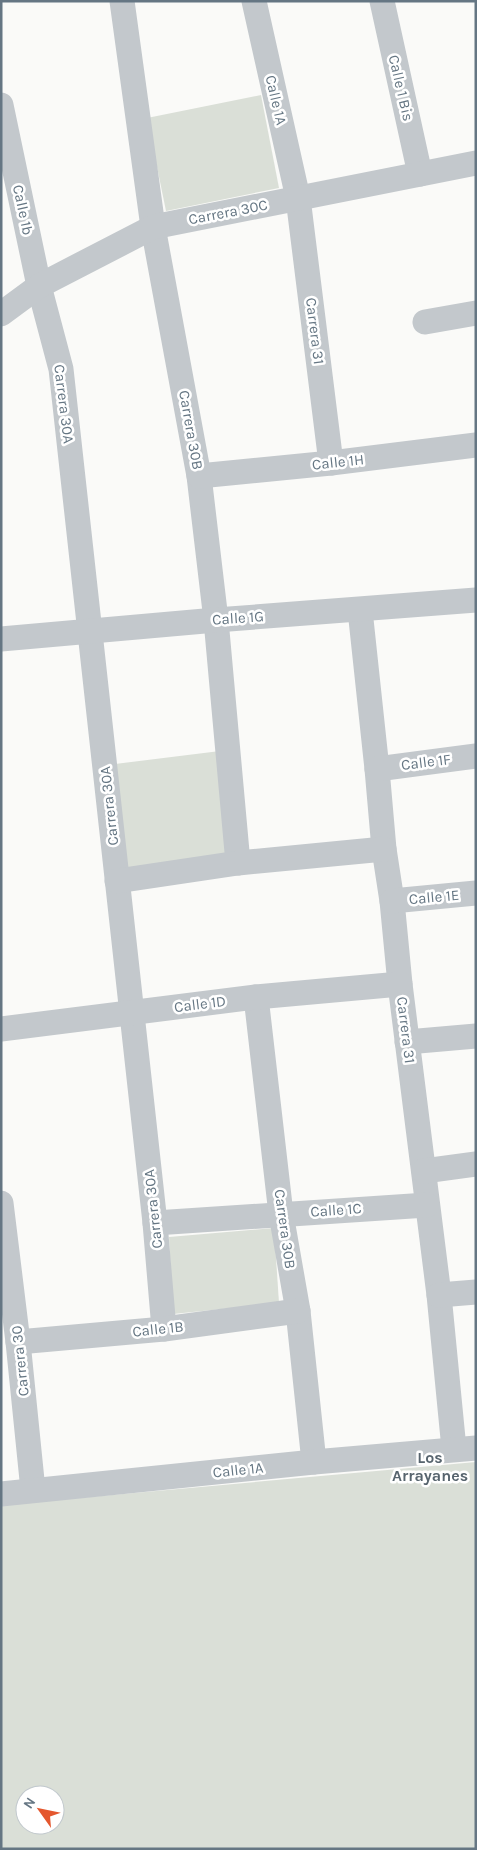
<svg xmlns="http://www.w3.org/2000/svg" width="477" height="1850" font-family="Karla,sans-serif">
<rect width="100%" height="100%" fill="#fafaf8"/>
<!-- green -->
<g fill="#dadfd7" fill-rule="evenodd">
<polygon points="261,95 279,188 166,211 147,118"/>
<polygon points="220,751 231,857 128,873 115,764"/>
<polygon points="274,1228 279,1303 173,1314 169,1237"/>
<path d="M476,1462v387h-475v-344zM25,1795h30v30h-30z"/>
</g>
<g fill="none" stroke-linecap="round" stroke-linejoin="round">
<!-- minor -->
<g stroke="#c3c8cc" stroke-width="25">
<polyline points="122,1 153,227 199,476 216,620 238,863"/>
<polyline points="254,1 298,198 331,463"/>
<polyline points="382,1 420,174"/>
<polyline points="1,105 39,286 61,369 155,1223 164,1329"/>
<polyline points="1,314 39,286 153,227 476,163"/>
<polyline points="425,322 476,313"/>
<polyline points="199,476 331,463 476,445"/>
<polyline points="360,610 377,769 384,849 392,901 400,984 439,1295 454,1449"/>
<polyline points="1,639 216,620 476,600"/>
<polyline points="377,769 476,756"/>
<polyline points="117,881 238,863 384,849"/>
<polyline points="392,901 476,893"/>
<polyline points="256,997 281,1214 298,1311 314,1462"/>
<polyline points="1,1029 256,997 400,984"/>
<polyline points="407,1042 476,1036"/>
<polyline points="424,1171 476,1164"/>
<polyline points="1,1203 18,1342 33,1490"/>
<polyline points="155,1223 427,1205"/>
<polyline points="439,1295 476,1292"/>
<polyline points="18,1342 164,1329 298,1311"/>
<polyline points="1,1494 314,1462 476,1448"/>
</g>
</g>
<g text-anchor="middle" stroke-width="5" stroke-linejoin="round" paint-order="stroke">
<!-- street labels -->
<g font-size="15" fill="#657683" stroke="#fff">
<text transform="translate(401 88) rotate(77)" y="5">Calle 1 Bis</text>
<text transform="translate(276 100) rotate(77)" y="5">Calle 1A</text>
<text transform="translate(23 210) rotate(78)" y="5">Calle 1b</text>
<text transform="translate(228 212) rotate(-11)" y="5">Carrera 30C</text>
<text transform="translate(315 331) rotate(83)" y="5">Carrera 31</text>
<text transform="translate(64 404) rotate(83)" y="5">Carrera 30A</text>
<text transform="translate(191 430) rotate(80)" y="5">Carrera 30B</text>
<text transform="translate(338 462) rotate(-6)" y="5">Calle 1H</text>
<text transform="translate(238 618) rotate(-4)" y="5">Calle 1G</text>
<text transform="translate(426 762) rotate(-7)" y="5">Calle 1F</text>
<text transform="translate(109 806) rotate(-96)" y="5">Carrera 30A</text>
<text transform="translate(434 897) rotate(-5)" y="5">Calle 1E</text>
<text transform="translate(200 1004) rotate(-7)" y="5">Calle 1D</text>
<text transform="translate(406 1030) rotate(83)" y="5">Carrera 31</text>
<text transform="translate(153 1209) rotate(-96)" y="5">Carrera 30A</text>
<text transform="translate(336 1210) rotate(-4)" y="5">Calle 1C</text>
<text transform="translate(285 1229) rotate(82)" y="5">Carrera 30B</text>
<text transform="translate(158 1329) rotate(-6)" y="5">Calle 1B</text>
<text transform="translate(20 1361) rotate(-96)" y="5">Carrera 30</text>
<text transform="translate(238 1470) rotate(-6)" y="5">Calle 1A</text>
</g>
<!-- neighbourhood labels -->
<g font-size="16" font-weight="bold" fill="#57646e" stroke="#fff">
<text x="430" y="1463">Los<tspan x="430" dy="18">Arrayanes</tspan></text>
</g>
</g>
<!-- border -->
<rect width="477" height="1850" fill="none" stroke="#657683" stroke-width="5"/>
<!-- north arrow -->
<g transform="translate(40 1810) rotate(303)"><circle r="24" fill="#ffffff" stroke="#c1c8cd"/>
<path d="M0-4L9 19L0 12L-9 19Z" fill="#e4572e"/>
<text y="-8" font-size="14" font-weight="bold" text-anchor="middle" fill="#657683">N</text>
</g>
</svg>
